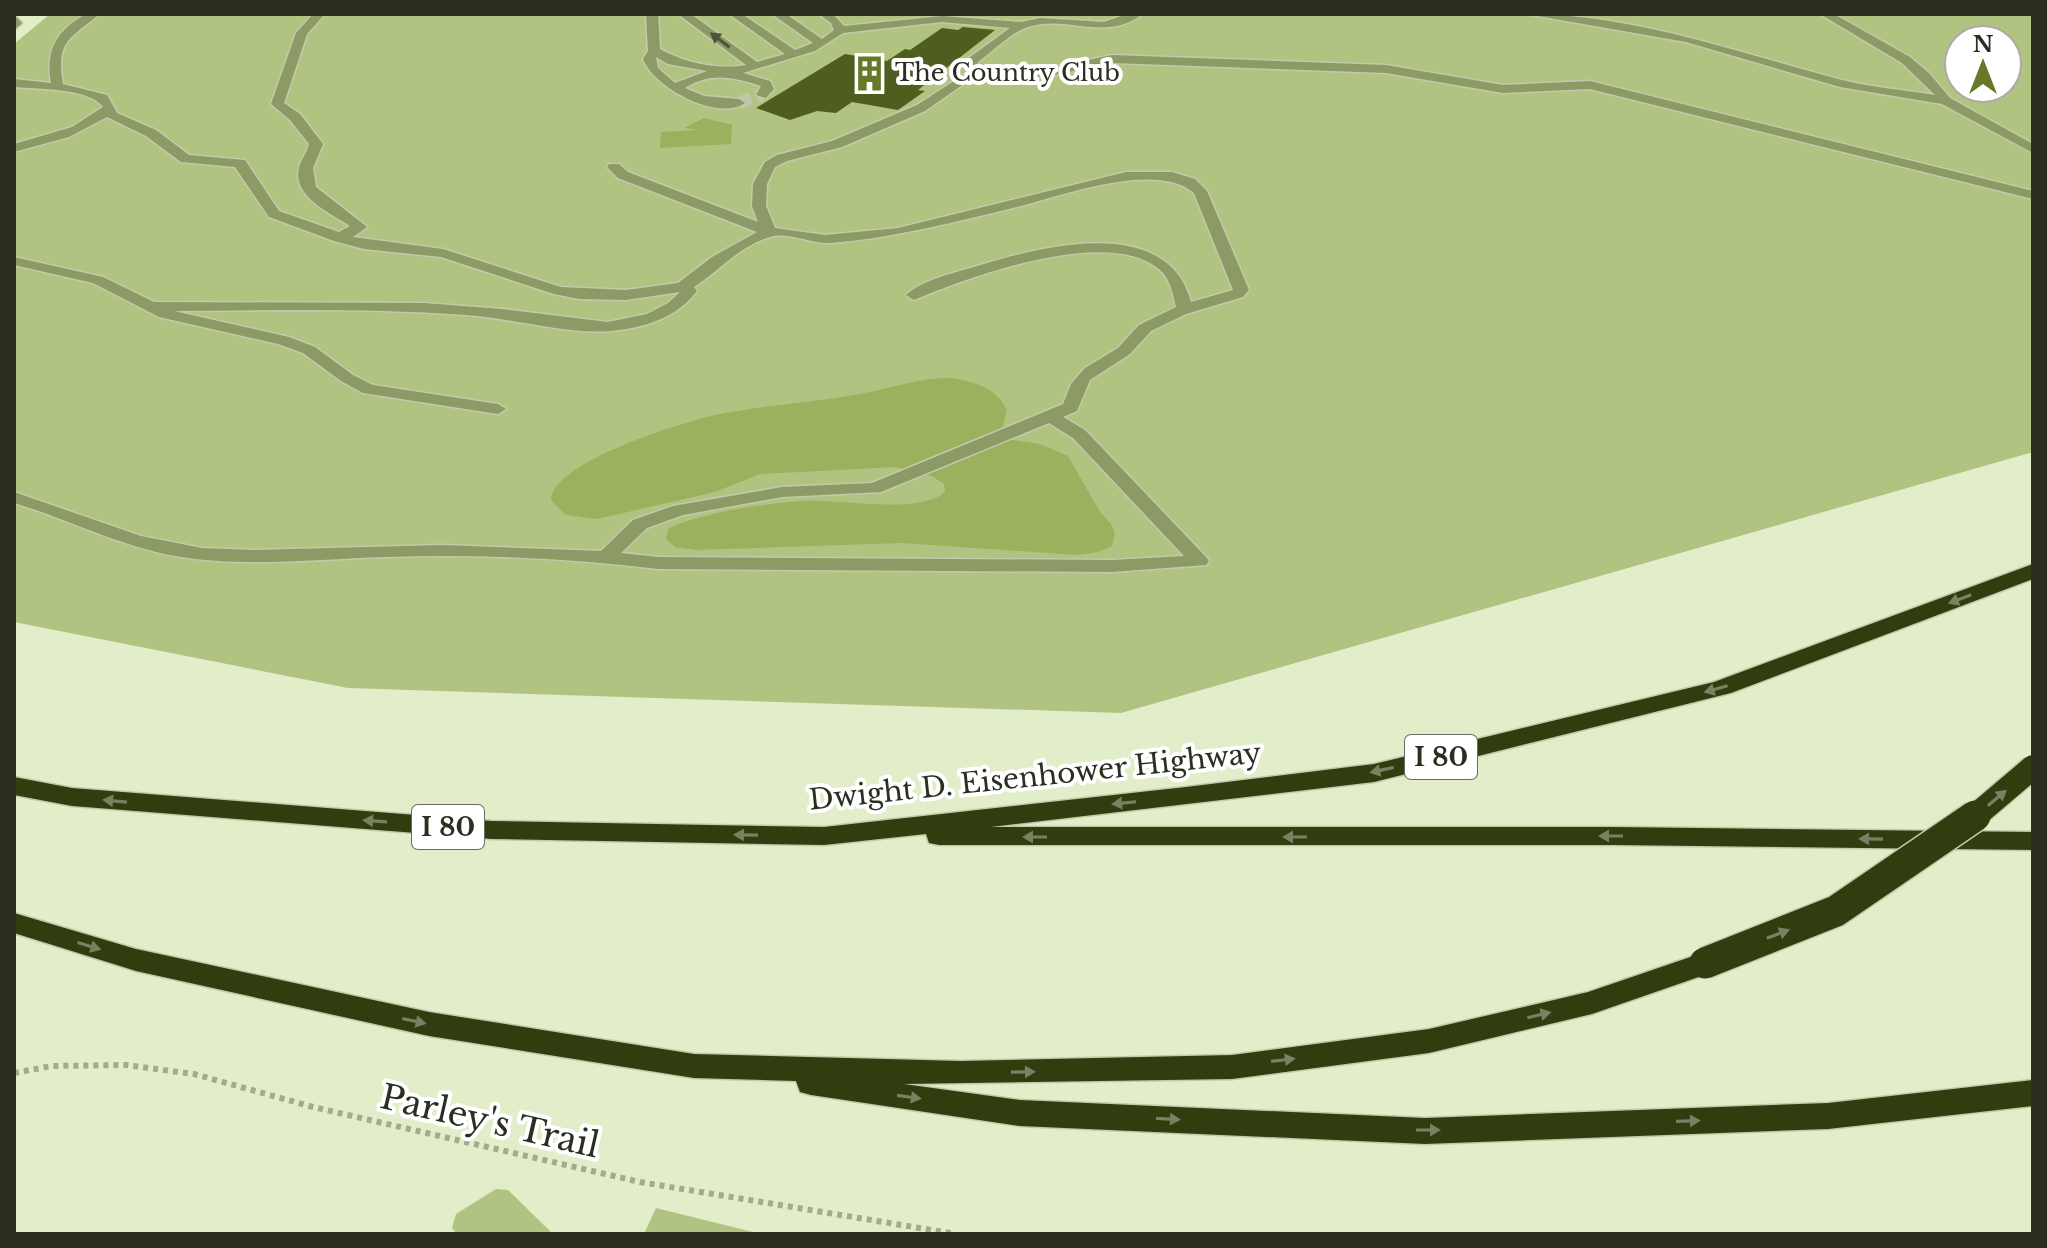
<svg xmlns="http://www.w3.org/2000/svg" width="2047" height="1248" font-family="'Libre Baskerville',serif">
<rect width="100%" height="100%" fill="#e2edc9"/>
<!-- green -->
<g fill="#b1c381" fill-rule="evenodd">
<path d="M50,14h1983v438l-912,261 -773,-25 -334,-66v-578zM1959,40h48v48h-48z"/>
<polygon points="496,1189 508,1190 553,1234 457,1234 452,1228 456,1214"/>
<polygon points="656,1208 761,1234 644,1234"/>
</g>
<!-- water -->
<g fill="#9bb15e">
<polygon points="704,118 732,125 731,144 660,148 661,132 699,130 684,128"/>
<path d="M949,378c24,3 47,9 58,32l-4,16 -6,6 9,7 34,5 28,12 32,56 11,12 4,9 -3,13 -14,6 -21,3 -175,-12 -207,7 -20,-3 -9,-8 2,-10 8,-4c41,-15 86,-21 129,-24 36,-2 114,14 140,-9l-1,-8 -12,-8 -37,-9 -135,7 -45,18 -118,27 -31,-4 -15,-15c1,-39 140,-81 174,-87 44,-8 90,-11 134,-19 30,-5 59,-16 90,-16z"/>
</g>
<!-- building -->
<polygon fill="#4f5e1e" points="963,27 995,30 918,90 925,91 898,110 852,102 836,113 817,111 790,120 756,108 845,54 887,61 905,49 910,50 942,28 958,30"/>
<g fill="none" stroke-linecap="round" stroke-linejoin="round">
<!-- minor-tunnel -->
<polyline stroke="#bdc7a7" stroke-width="13" stroke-dasharray="13 6" stroke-linecap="butt" points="739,103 762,95"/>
<defs>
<g id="minor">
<path d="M86,14h14c-29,24 -45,26 -37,70l44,11 10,18 39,17 33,25 56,5 34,51 60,21 11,-6c-19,-13 -58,-29 -51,-58 2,-9 8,-15 10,-24l-19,-24 -19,-16 25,-71 17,-19h12l-18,20 -23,69 16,11 23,30 -10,24 3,19 51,40 -14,10 90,12 118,38 65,3 52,-7 34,-26 45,-25 -139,-54 -11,-11 2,-3h10l9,8 130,50 -6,-16 1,-22 12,-22 12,-7 55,-14 85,-36 54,-35 -7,-7 2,-3 44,-32 -68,-6 -99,11 -28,18 -72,22 27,8 4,8 -8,9 -10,-3 5,-9c-28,-9 -50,-14 -76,2l19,8 35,3 6,4c-27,19 -91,-15 -102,-44l5,-8 -2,-37h12l2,35c25,14 58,21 86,16l-68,-51h13l66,48 28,-8 -56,-40h13l53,36 18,-7 -41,-29h14l36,25 12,-9 -3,-7 -12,-9h14l11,12 98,-10 79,6 19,-4 64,4 23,-8h16c-39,29 -76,0 -115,13 -18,6 -36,25 -51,36l3,3 65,3 67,-14 274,10 117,20 87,-4 443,110v8l-443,-110 -87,4 -117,-20 -274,-10 -67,14 -57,-5 -20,9 -43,30 -83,36 -55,14 -12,6 -8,17 -1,22 9,22 50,7 73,-7 228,-56h46l23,7 12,12 42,99 -6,7 -57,17 -35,17 -21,23 -40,26 -13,31 -14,6 22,13 121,127 3,4 -3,4 -94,7 -453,-3c-90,-11 -182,-15 -272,-12 -71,2 -142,11 -212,-1 -56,-10 -107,-37 -161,-53v-11l127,44 61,12 53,2 187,-5 159,6 32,-31 40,-14 109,-19 90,-4 172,-71 19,-8 8,-20 14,-16 33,-20 21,-23 37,-18c-3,-12 -5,-25 -13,-34 -47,-50 -191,3 -244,25l-5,2 -8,-5c16,-15 48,-22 68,-28 64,-20 193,-55 217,35l42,-12 -39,-97c-37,-33 -134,3 -177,14 -63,15 -123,31 -187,36 -18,1 -43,-12 -60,-6 -30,8 -52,35 -76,50l3,4c-20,27 -54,37 -86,40 -42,4 -100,-13 -145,-16 -97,-7 -195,-5 -292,-4l115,26 26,10 38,28 20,10 125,19 8,5 -8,5 -135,-21 -22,-12 -38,-28 -25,-9 -119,-27 -66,-34 -79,-18v-8l89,20 51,25 270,1 78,6 106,13 39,-8 21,-11 12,-11 -54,8 -47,-1 -25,-5 -113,-37 -77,-8 -30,-8 -65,-24 -34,-50 -54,-5 -35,-26 -39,-19 -38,20 -55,15v-8l58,-17 31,-20c-13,-19 -67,-18 -89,-20v-8l37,4c-6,-33 6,-53 35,-69zM656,57l12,7 39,7 -32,12 -17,-15zM1049,423l24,15 111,118 -72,4 -453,-3 -38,-4 26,-25 36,-13 99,-18 99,-5z"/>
<path d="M1526,14c107,0 210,38 312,65 31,8 65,11 97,16l-33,-32 -82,-49h14l76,43 19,16 21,25 83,46v9l-91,-49 -102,-17 -154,-45z"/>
<polygon points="14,15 22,23 14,30"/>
</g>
<g id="highway">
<polygon points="2033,564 2033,579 1731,693 1374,782 991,827 1615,827 2033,832 2033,850 1615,845 939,845 929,843 926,834 824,845 492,839 72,806 14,795 14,777 72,788 492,821 824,827 1186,787 1374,764 1714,682"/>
<polygon points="14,913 136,949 429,1012 694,1054 961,1061 1232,1055 1429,1029 1588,992 1705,952 1716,955 1720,963 1716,971 1592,1014 1429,1053 1232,1079 904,1084 1020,1100 1425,1118 1828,1103 2033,1080 2033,1106 1828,1129 1425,1144 1020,1126 811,1095 800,1092 796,1081 694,1078 429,1036 136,971 14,933"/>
</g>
</defs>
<!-- minor casing -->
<use href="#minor" stroke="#c1cbab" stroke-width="3"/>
<!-- highway casing -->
<use href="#highway" stroke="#c1cbab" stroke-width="3"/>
<!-- path -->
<polyline stroke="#a2ab8e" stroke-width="6" stroke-dasharray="5 5" stroke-linecap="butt" points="14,1073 52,1066 126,1065 194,1074 313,1107 640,1182 956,1234"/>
<!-- minor -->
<use href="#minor" fill="#8c9b65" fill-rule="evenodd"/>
<!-- highway -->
<use href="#highway" fill="#323d0f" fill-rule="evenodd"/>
<defs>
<polyline id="highway-bridge-far1" points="1973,818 2033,767"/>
<polyline id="highway-bridge" points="1705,963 1836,911 1975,816"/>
</defs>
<!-- highway-bridge-far1 casing -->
<use href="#highway-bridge-far1" stroke="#c1cbab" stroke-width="27" stroke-linecap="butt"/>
<!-- highway-bridge casing -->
<use href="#highway-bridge" stroke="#c1cbab" stroke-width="34" stroke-linecap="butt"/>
<!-- highway-bridge-far1 -->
<use href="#highway-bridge-far1" stroke="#323d0f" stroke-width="24"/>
<!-- highway-bridge -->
<use href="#highway-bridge" stroke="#323d0f" stroke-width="31"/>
</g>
<!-- one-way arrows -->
<defs><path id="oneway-solid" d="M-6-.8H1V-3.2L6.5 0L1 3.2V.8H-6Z" transform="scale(2)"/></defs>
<use fill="#4d5539" href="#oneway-solid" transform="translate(720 40) rotate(-143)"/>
<g fill="#7a8163">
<use href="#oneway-solid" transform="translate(1960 599) rotate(159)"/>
<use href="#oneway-solid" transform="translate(1716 689) rotate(164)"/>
<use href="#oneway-solid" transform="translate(1382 770) rotate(168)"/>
<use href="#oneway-solid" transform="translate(1997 798) rotate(-40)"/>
<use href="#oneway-solid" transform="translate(115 801) rotate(-175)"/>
<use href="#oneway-solid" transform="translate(1124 803) rotate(174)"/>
<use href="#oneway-solid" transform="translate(375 821) rotate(-176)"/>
<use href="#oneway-solid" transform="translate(746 835) rotate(-179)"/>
<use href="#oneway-solid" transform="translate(1611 836) rotate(-180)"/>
<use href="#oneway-solid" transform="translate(1035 837) rotate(-180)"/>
<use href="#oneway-solid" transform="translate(1295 837) rotate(180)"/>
<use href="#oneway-solid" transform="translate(1871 839) rotate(-179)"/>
<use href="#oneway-solid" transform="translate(1778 934) rotate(-21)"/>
<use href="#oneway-solid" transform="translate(89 946) rotate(17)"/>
<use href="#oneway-solid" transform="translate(1539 1015) rotate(-13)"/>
<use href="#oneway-solid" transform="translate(414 1021) rotate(12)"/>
<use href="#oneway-solid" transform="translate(1283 1060) rotate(-7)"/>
<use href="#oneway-solid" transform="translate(1023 1072) rotate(-1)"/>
<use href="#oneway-solid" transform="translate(909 1097) rotate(8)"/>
<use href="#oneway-solid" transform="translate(1168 1119) rotate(3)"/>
<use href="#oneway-solid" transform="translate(1688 1121) rotate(-2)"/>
<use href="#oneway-solid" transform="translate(1428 1130)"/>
</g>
<!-- icons -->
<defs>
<symbol id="building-bare" viewBox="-9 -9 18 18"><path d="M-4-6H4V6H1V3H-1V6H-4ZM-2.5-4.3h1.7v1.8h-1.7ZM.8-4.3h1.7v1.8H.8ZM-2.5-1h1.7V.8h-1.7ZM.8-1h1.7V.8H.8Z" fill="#667928" stroke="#fff" stroke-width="2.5" paint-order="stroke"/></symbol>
</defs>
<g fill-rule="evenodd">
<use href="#building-bare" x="844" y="48" width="51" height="51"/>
</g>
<g text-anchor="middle" stroke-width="8" stroke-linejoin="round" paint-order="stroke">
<!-- far-poi labels -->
<g font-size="24" fill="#2b2f21" stroke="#fff" text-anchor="start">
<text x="895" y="81">The Country Club</text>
</g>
<!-- shield labels -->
<g fill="#fff" stroke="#6b6d64" stroke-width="2">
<rect x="1405" y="735" width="72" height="44" rx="6"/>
<rect x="412" y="805" width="72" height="44" rx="6"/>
</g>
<g font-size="26" font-weight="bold" fill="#2b2f21">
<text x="1441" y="766">I 80</text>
<text x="448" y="836">I 80</text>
</g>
<!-- street labels -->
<g font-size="28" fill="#2b2f21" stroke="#fff">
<text transform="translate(1035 776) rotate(-6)" y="10">Dwight D. Eisenhower Highway</text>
</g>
<!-- near-street labels -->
<g font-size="34" fill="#2b2f21" stroke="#fff">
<text transform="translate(490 1121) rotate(13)" y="12">Parley's Trail</text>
</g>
</g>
<!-- border -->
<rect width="2047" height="1248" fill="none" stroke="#2b2f21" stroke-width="32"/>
<!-- north arrow -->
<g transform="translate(1983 64)"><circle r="38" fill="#ffffff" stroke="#aaaca6" stroke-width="2"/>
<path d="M0-6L14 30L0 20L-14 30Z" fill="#667928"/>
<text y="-12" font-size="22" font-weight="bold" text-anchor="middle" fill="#2b2f21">N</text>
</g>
</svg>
